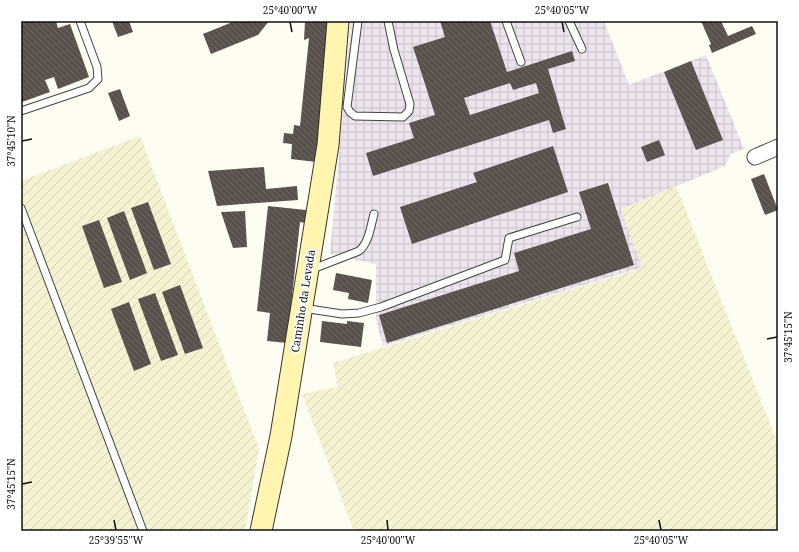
<svg xmlns="http://www.w3.org/2000/svg" width="799" height="552" font-family="'Noto Serif',serif">
<defs>
<pattern id="industrial-grid" width="8" height="8" patternUnits="userSpaceOnUse"><rect width="8" height="8" fill="#ede4ee"/><path d="M0 4h8M4 0v8" fill="none" stroke="#cac3cb"/></pattern>
<pattern id="farmland-furrows" width="10" height="10" patternUnits="userSpaceOnUse"><rect width="10" height="10" fill="#f5f2d2"/><path d="M-1 1l2-2M0 10L10 0M9 11l2-2" fill="none" stroke="#d1ceb3"/></pattern>
<pattern id="building-back-hatch" width="6" height="6" patternUnits="userSpaceOnUse"><rect width="6" height="6" fill="#59514c"/><path d="M-1 5l2 2M0 0l6 6M5-1l2 2" fill="none" stroke="#6c6561"/></pattern>
</defs>
<rect width="100%" height="100%" fill="#fffcf2"/>
<!-- industrial -->
<polygon fill="url(#industrial-grid)" points="351,21 604,21 629,85 706,55 744,149 731,154 725,166 621,209 643,267 383,346 376,320 376,264 330,254"/>
<!-- farmland -->
<g fill="url(#farmland-furrows)">
<polygon points="140,136 259,449 245,531 21,531 21,181"/>
<polygon points="676,186 778,444 778,531 354,531 302,394 338,387 333,363 642,268 621,209"/>
</g>
<!-- building -->
<g fill="url(#building-back-hatch)" fill-rule="evenodd">
<polygon points="21,21 56,21 58,28 70,24 89,77 58,89 54,77 45,80 50,92 22,102"/>
<polygon points="112,21 129,21 133,32 118,37"/>
<polygon points="235,21 269,21 258,35 211,54 203,34"/>
<polygon points="305,21 329,21 316,162 291,159 292,144 283,143 284,133 293,134 294,125 300,126 309,38 304,40"/>
<path d="M440,21h50l17,51 65,-21 3,10 -27,8 18,60 -13,4 -4,-13 -176,56 -7,-23 48,-15 -5,-15 26,-8 -22,-68 32,-10zM510,83l3,7 23,-7 3,10 -69,22 -6,-17z"/>
<polygon points="701,21 721,21 728,36 752,26 756,34 712,53 709,45 711,44"/>
<polygon points="691,61 723,140 696,150 664,72"/>
<polygon points="120,89 130,116 119,121 108,93"/>
<polygon points="659,140 665,155 647,162 641,147"/>
<polygon points="553,146 568,192 412,244 400,207 477,182 473,173"/>
<polygon points="264,167 266,189 297,186 298,200 217,206 208,171"/>
<polygon points="764,174 778,210 765,215 751,179"/>
<polygon points="608,183 634,265 387,343 379,315 519,271 514,253 591,229 579,192"/>
<polygon points="148,202 171,264 154,270 131,208"/>
<polygon points="268,206 306,210 305,223 300,222 287,343 267,341 270,313 257,311"/>
<polygon points="124,211 147,273 130,280 107,218"/>
<polygon points="245,211 247,247 233,248 221,212"/>
<polygon points="99,220 122,282 104,288 82,226"/>
<polygon points="336,273 372,280 368,303 348,299 349,293 333,290"/>
<polygon points="180,285 203,348 185,354 162,292"/>
<polygon points="155,293 178,355 161,361 138,299"/>
<polygon points="129,302 151,364 134,371 111,309"/>
<polygon points="322,321 347,324 347,321 364,323 361,347 320,342"/>
</g>
<g fill="none" stroke-linecap="round" stroke-linejoin="round">
<defs>
<g id="lane">
<polyline points="358,21 347,107 350,112 355,116 403,117 409,111 410,104 394,50 388,21"/>
<polyline points="506,21 521,62"/>
<polyline points="569,21 582,49"/>
<polyline points="21,111 89,88 98,79 97,67 80,21"/>
<polyline points="21,208 143,531"/>
<path d="M310,270l49,-19c10,-8 12,-26 15,-37"/>
<polyline points="303,308 342,314 359,313 381,307 505,260 509,238 577,217"/>
</g>
<polyline id="street" points="755,157 778,147"/>
<polyline id="secondary" points="261,531 281,436 328,145 338,21"/>
</defs>
<!-- lane casing -->
<use href="#lane" stroke="#434343" stroke-width="9"/>
<!-- street casing -->
<use href="#street" stroke="#434343" stroke-width="17"/>
<!-- secondary casing -->
<use href="#secondary" stroke="#323232" stroke-width="23"/>
<!-- lane -->
<use href="#lane" stroke="#fff" stroke-width="7"/>
<!-- street -->
<use href="#street" stroke="#fff" stroke-width="15"/>
<!-- secondary -->
<use href="#secondary" stroke="#fff5ae" stroke-width="21"/>
</g>
<!-- ticks -->
<path fill="none" stroke="#101010" stroke-width="1.5" d="M290,22l2,10M562,22l2,10M22,141l10,-2M767,339l10,-2M22,484l10,-2M114,520l2,10M387,520l1,10M659,520l2,10"/>
<g text-anchor="middle" stroke-width="4" stroke-linejoin="round" paint-order="stroke">
<!-- street labels -->
<g font-size="11" fill="#101010" stroke="#fff">
<text transform="translate(303 301) rotate(-81)" y="4">Caminho da Levada</text>
</g>
</g>
<!-- border -->
<rect width="799" height="552" fill="none" stroke="#ffffff" stroke-width="44"/>
<rect x="22" y="22" width="755" height="508" fill="none" stroke="#101010" stroke-width="1.5"/>
<g font-size="10" text-anchor="middle" fill="#101010">
<text x="290" y="14">25°40'00"W</text>
<text x="562" y="14">25°40'05"W</text>
<text transform="translate(11 141) rotate(-90)" y="4">37°45'10"N</text>
<text transform="translate(788 337) rotate(-90)" y="4">37°45'15"N</text>
<text transform="translate(11 484) rotate(-90)" y="4">37°45'15"N</text>
<text x="116" y="544">25°39'55"W</text>
<text x="388" y="544">25°40'00"W</text>
<text x="661" y="544">25°40'05"W</text>
</g>
</svg>
